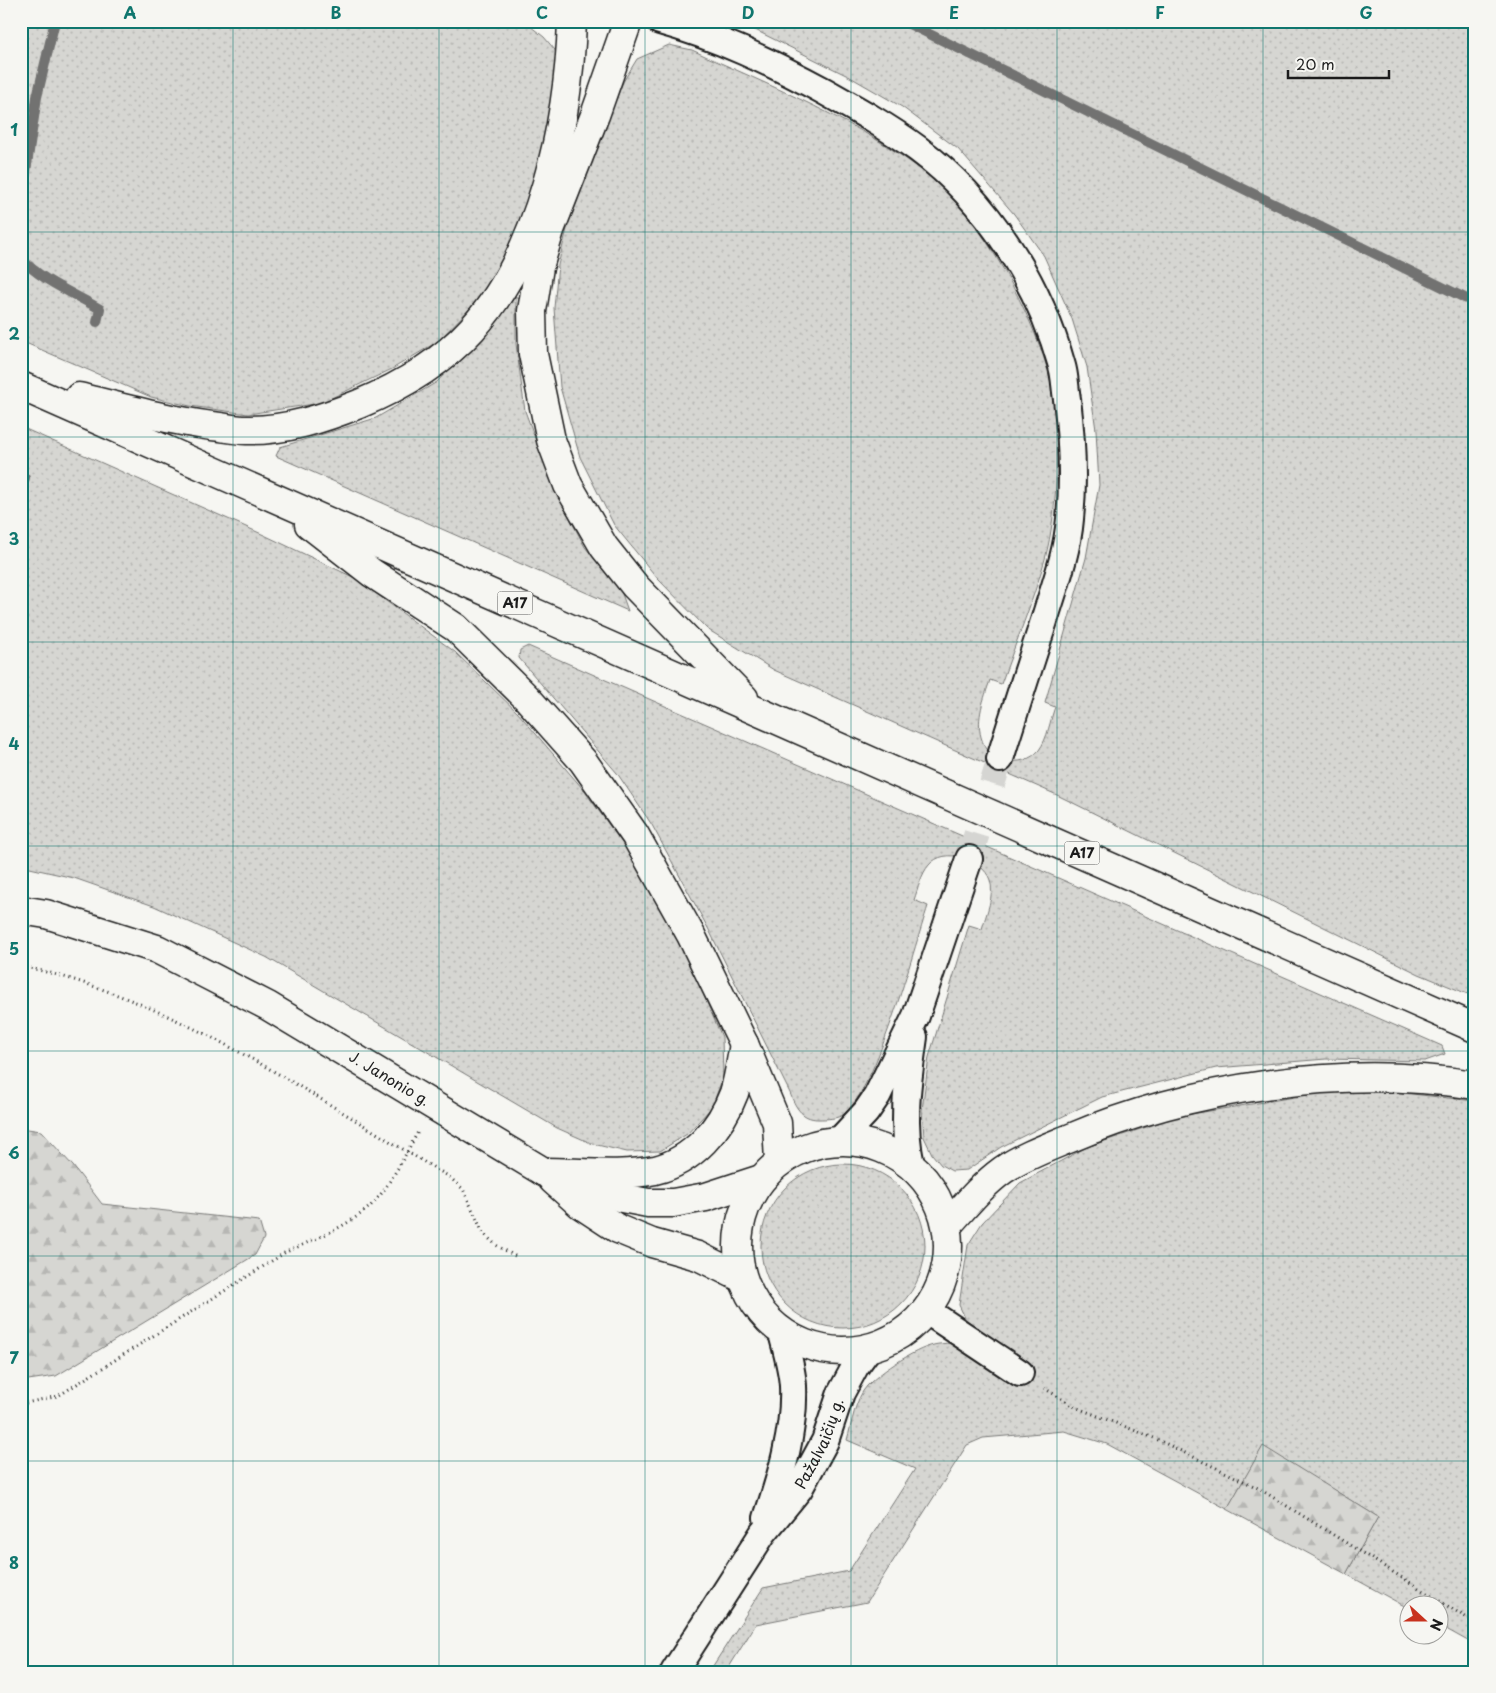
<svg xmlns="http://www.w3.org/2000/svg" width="1496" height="1693" font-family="'Playpen Sans',sans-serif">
<defs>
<pattern id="grass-dots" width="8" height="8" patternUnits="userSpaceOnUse" patternTransform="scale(1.25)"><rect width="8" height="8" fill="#d6d6d2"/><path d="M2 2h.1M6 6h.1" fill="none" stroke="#b7b7b4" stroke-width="1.8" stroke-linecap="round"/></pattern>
<pattern id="forest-firs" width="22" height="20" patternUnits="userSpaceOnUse" patternTransform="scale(1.25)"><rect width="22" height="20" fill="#d6d6d2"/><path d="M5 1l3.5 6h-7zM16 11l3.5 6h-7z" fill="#b7b7b4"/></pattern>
</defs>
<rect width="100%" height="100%" fill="#f6f6f2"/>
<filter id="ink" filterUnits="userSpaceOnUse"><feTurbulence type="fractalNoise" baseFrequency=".02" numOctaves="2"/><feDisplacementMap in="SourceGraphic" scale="10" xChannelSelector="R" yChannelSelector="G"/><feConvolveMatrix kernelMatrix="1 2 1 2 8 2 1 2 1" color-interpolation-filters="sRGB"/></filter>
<g filter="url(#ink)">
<!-- grass -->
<g fill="url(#grass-dots)" stroke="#797977">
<polygon points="21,21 514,21 530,26 544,37 555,50 559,68 552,134 512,243 486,292 437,342 392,369 321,403 248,414 190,406 151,397 21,341"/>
<path d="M737,21h738v976l-56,-23 -362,-179 -283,-125 -67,-41 -49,-50 -44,-54 -34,-68 -20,-70 -6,-79 4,-43 14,-56 51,-127 14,-23 32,-14 23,5c78,36 170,72 237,126 35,29 63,70 84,111 16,31 30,62 38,96 10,48 7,128 -6,176 -12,42 -29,83 -44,125l-11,-4c-6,19 -14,38 -9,57 6,25 42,33 58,13 9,-12 11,-30 16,-43l-10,-4 41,-145 13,-73 -3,-55 -9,-63 -15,-48 -28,-63 -30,-42 -56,-65 -56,-42 -52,-30z"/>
<polygon points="516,296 516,344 525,411 552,484 585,547 621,591 628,611 276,456 280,447 376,418 437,382"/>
<polygon points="21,427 264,535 355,578 455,652 518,713 583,789 638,865 686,955 722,1037 723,1077 712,1107 687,1134 660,1151 627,1152 593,1144 557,1128 266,957 154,906 74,878 21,866"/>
<path d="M528,646l914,400 3,8 -20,7 -99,-2 -110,9 -114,29 -101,50 -34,23 -15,1 -11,-6 -9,-11 -8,-17 -2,-27 7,-53 40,-132 13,4c4,-15 13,-34 8,-49 -7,-21 -46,-34 -61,-15 -8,9 -11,24 -15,35l14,6c-15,45 -51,182 -84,208 -6,5 -18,5 -26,5 -17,0 -23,-13 -28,-26l-81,-163 -57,-105 -35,-52 -98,-115 1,-8z"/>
<path d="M1385,1091l90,10v544l-36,-20 -1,-19h-30v2l-62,-34 32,-57 -115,-70 -36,62 -120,-65 -43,-13 -81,7 -16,7 -100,157 -111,22 -30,48h-17l54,-84 86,-17 66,-102 -68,-29c5,-17 8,-41 20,-54 14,-15 52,-40 72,-42 20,-3 42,3 61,5l-35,-31 -6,-13 9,-60 14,-22 38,-40 67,-36 92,-31 140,-23z"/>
<circle cx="843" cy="1246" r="82"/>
</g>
<!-- forest -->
<g fill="url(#forest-firs)" stroke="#797977">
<polygon points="21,1128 41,1131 73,1166 102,1204 259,1221 264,1238 255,1255 56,1376 21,1381"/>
<polygon points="1263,1446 1378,1517 1346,1574 1227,1509"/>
</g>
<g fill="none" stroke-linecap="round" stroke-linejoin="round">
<!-- stream -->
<g stroke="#727271" stroke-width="10">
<polyline points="903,21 1475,303"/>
<polyline points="21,205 37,97 55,21"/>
<path d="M21,258c19,22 54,36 79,51l-3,13"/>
<polyline points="21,487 25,478"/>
</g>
<!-- minor-tunnel -->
<polyline stroke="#d5d5d2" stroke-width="26" stroke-dasharray="26 13" stroke-linecap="butt" points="969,859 1000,759"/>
<defs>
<g id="minor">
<path d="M660,21c58,16 112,42 164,70 32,18 64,36 94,58 70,52 121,134 144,217 3,10 3,22 5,33 5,41 7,79 3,120 -3,35 -16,69 -26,102 -15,46 -30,92 -44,138"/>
<polyline points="839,1141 866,1112 877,1096 916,1016 969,859"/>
<path d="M911,1165c-10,-44 -3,-85 3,-128"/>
<polyline points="927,1311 1020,1373"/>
<path d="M767,1518c14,-42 28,-88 26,-132 -1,-18 -7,-37 -11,-53"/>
<path id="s1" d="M674,1672l89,-139 36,-44 26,-48 16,-48 14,-26 13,-18"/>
</g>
<g id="tertiary">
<path id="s2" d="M21,910l25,4 111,35 111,57 276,166 78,26 26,5h25l33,-6 55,-18"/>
<polyline points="553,1180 580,1204 618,1229 652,1243 698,1256 742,1278"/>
</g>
<g id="trunk">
<polyline points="628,21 595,115 550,230 539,267 532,311 533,354 551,440 568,485 604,547 635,586 744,698"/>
<polyline points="21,386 1475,1028"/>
<path d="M79,397c44,11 88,23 133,29 11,1 23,4 34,4 39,1 78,-12 113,-26 41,-17 83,-42 113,-75 69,-76 97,-208 100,-308"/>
<polyline points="309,524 372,573 456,628 527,698 583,761 635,835 691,935 744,1044 777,1123 779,1162"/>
<circle cx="843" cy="1246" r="105"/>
<path d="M544,1172c34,0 78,5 111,-2 38,-9 66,-42 79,-77 5,-15 7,-33 10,-49"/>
<path d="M947,1226c18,-20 34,-40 56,-56 19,-13 43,-22 65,-31 122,-52 274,-75 407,-54"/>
</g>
</defs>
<!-- minor casing -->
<use href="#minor" stroke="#1c1c1c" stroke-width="30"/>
<!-- tertiary casing -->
<use href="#tertiary" stroke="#1c1c1c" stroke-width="31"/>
<!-- trunk casing -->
<use href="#trunk" stroke="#1c1c1c" stroke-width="31"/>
<!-- path -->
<g stroke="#1c1c1c" stroke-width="3" stroke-dasharray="1 4" stroke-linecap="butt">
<path d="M21,966c158,34 290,130 427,210l15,13 20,44 13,12 19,11"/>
<polyline points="1044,1388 1075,1407 1154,1438 1258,1488 1475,1623"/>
<path d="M21,1404l37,-8 228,-144c27,-12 58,-24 81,-43 19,-15 39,-56 51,-77"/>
</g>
<!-- minor -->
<use href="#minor" stroke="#f6f6f2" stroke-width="26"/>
<!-- tertiary -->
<use href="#tertiary" stroke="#f6f6f2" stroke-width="28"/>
<!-- trunk -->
<use href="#trunk" stroke="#f6f6f2" stroke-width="28"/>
</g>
</g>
<!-- grid -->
<path fill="none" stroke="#0f766e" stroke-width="1" stroke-opacity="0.55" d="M233,21v1651M439,21v1651M645,21v1651M851,21v1651M1057,21v1651M1263,21v1651M21,232h1454M21,437h1454M21,642h1454M21,846h1454M21,1051h1454M21,1256h1454M21,1461h1454"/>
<g text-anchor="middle" stroke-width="4.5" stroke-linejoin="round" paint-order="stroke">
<!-- shield labels -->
<g fill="#f6f6f2" stroke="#5d5d5c" stroke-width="1">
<rect x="497.5" y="591.5" width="35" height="23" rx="4"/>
<rect x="1064.5" y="841.5" width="35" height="23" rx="4"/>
</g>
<g font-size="14" font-weight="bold" fill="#1c1c1c">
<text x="515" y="608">A17</text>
<text x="1082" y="858">A17</text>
</g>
<!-- street labels -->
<g font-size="15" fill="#1c1c1c" stroke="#f6f6f2">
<text dy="5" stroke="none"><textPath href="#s2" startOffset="408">J. Janonio g.</textPath></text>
<text dy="5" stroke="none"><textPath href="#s1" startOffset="272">Pažalvaičių g.</textPath></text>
</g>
</g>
<!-- margin -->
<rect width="1496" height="1693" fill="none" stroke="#f6f6f2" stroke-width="55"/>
<!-- north arrow -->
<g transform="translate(1424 1620) rotate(111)"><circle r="24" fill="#f6f6f2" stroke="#9f9f9c"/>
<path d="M0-4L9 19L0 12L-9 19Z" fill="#c8321e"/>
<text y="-8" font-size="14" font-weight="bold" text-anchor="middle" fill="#1c1c1c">N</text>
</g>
<!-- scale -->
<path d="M1288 70v8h101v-8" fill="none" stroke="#1c1c1c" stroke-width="2.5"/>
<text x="1296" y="70" font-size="15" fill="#1c1c1c" stroke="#f6f6f2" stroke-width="4" paint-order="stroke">20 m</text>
<rect x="28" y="28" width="1440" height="1638" fill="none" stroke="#0f766e" stroke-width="2"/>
<g font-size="16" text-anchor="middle" font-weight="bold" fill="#0f766e">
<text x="130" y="19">A</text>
<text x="336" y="19">B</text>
<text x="542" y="19">C</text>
<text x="748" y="19">D</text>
<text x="954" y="19">E</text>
<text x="1160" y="19">F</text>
<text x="1366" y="19">G</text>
<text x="14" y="136">1</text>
<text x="14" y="340">2</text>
<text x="14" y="545">3</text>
<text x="14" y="750">4</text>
<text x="14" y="955">5</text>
<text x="14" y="1159">6</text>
<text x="14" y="1364">7</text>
<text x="14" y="1569">8</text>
</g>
</svg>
